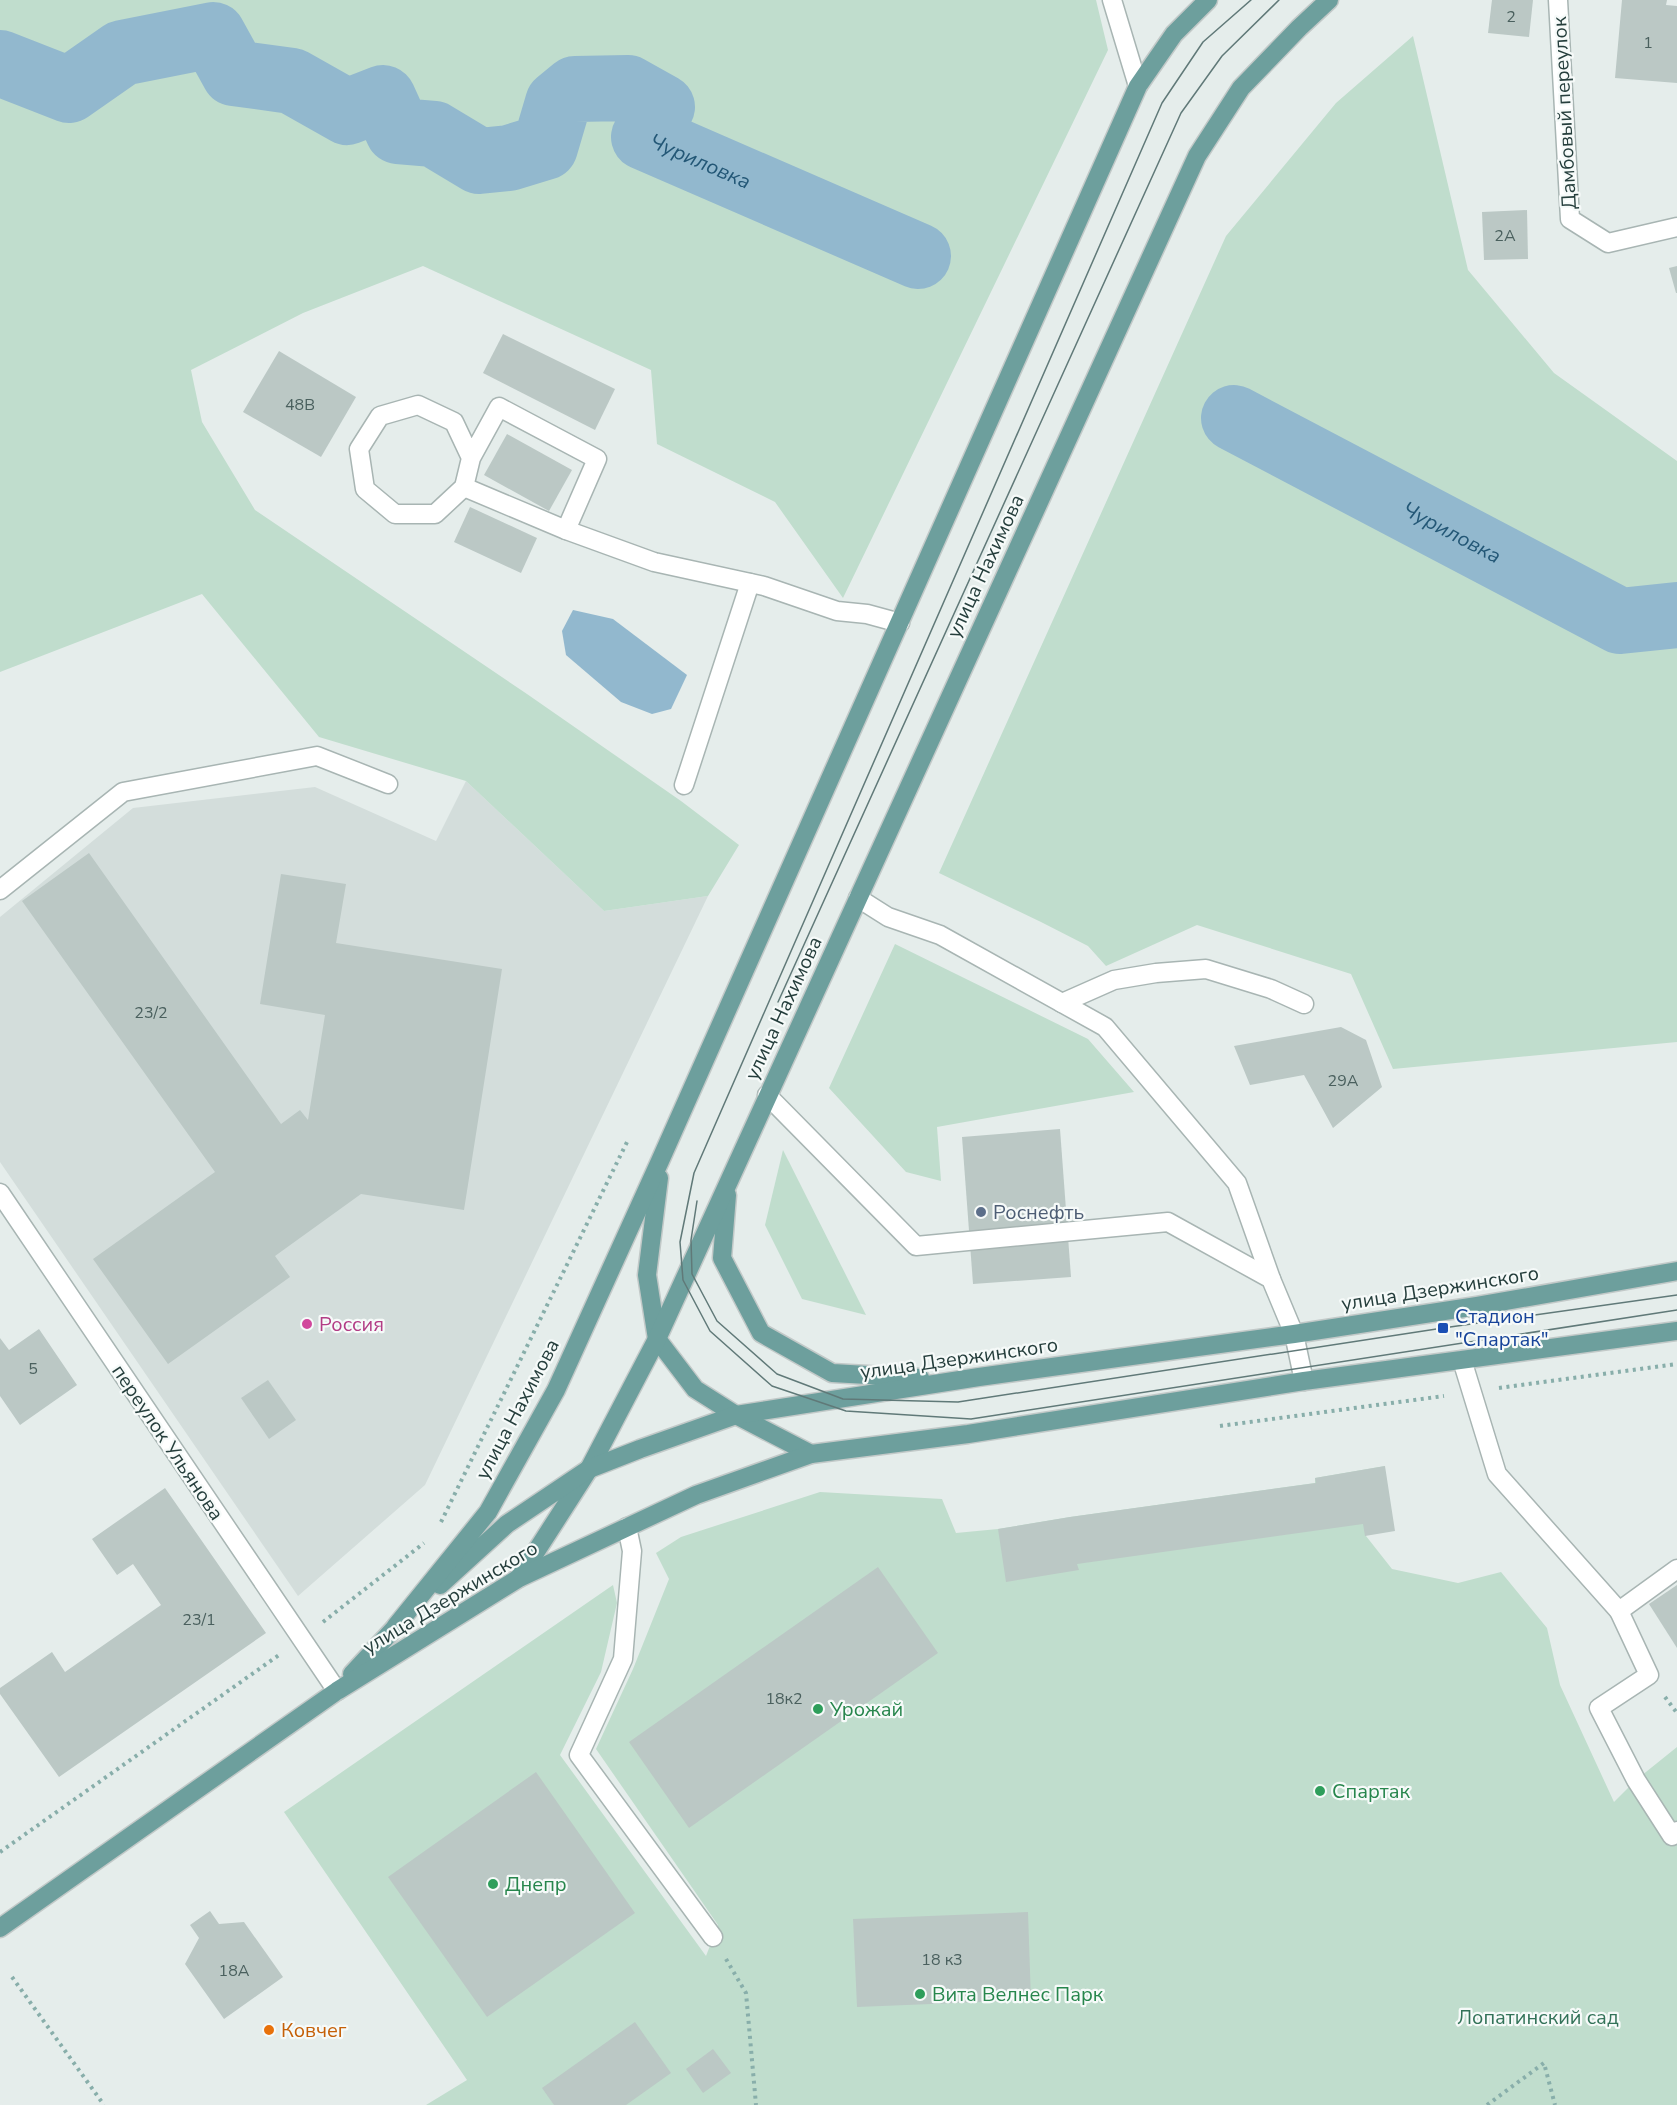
<svg xmlns="http://www.w3.org/2000/svg" width="1677" height="2105" font-family="'Nunito Sans',sans-serif">
<rect width="100%" height="100%" fill="#e5edeb"/>
<!-- built -->
<polygon fill="#d3dddb" points="466,781 604,911 708,896 425,1485 298,1596 0,1162 0,917 133,808 315,787 436,841"/>
<!-- green -->
<g fill="#c0ddcd">
<polygon points="0,0 1096,0 1108,50 843,598 775,502 657,444 651,370 423,266 303,313 191,370 202,422 255,510 527,694 681,801 739,845 708,896 604,911 466,781 319,737 202,594 0,672"/>
<polygon points="1413,36 1468,270 1554,373 1677,461 1677,1042 1393,1069 1351,974 1197,925 1106,966 1088,946 1041,922 939,873 1226,236 1336,103"/>
<polygon points="895,944 1088,1039 1134,1092 937,1127 941,1181 906,1172 829,1088"/>
<polygon points="783,1150 866,1315 802,1299 765,1225"/>
<polygon points="1385,1466 1366,1536 1392,1569 1458,1583 1501,1572 1547,1628 1560,1685 1614,1802 1636,1780 1677,1747 1677,2105 426,2105 467,2080 284,1812 613,1585 617,1603 601,1672 560,1755 706,1956 718,1925 596,1749 633,1669 669,1579 656,1553 681,1537 820,1492 942,1499 956,1533 998,1529 1070,1517 1315,1483 1315,1478"/>
</g>
<!-- water -->
<polygon fill="#92b8ce" points="573,610 613,619 687,675 671,709 652,714 621,702 566,655 562,631"/>
<g fill="none" stroke-linecap="round" stroke-linejoin="round">
<!-- river -->
<g stroke="#92b8ce" stroke-width="66">
<path id="s1" d="M0,63l69,27 53,-37 91,-18 21,38 58,8 55,31 36,-14 15,33 36,3 45,27 30,-3 36,-11 13,-44 17,-14 53,-1 34,19 -18,30 274,119"/>
<path id="s2" d="M1234,418l386,203 57,-6"/>
</g>
</g>
<!-- building -->
<g fill="#bbc8c5">
<polygon points="1492,0 1533,0 1529,37 1488,33"/>
<polygon points="1622,0 1667,0 1666,5 1677,6 1677,83 1615,78"/>
<polygon points="1527,210 1528,259 1484,260 1482,212"/>
<polygon points="1677,266 1677,293 1676,293 1669,268"/>
<polygon points="503,334 615,389 595,430 483,373"/>
<polygon points="279,351 356,397 321,457 243,412"/>
<polygon points="507,434 572,470 549,511 484,475"/>
<polygon points="470,507 537,538 521,573 454,542"/>
<polygon points="89,853 281,1124 300,1110 308,1120 325,1015 260,1004 281,874 346,884 336,943 502,969 464,1210 361,1194 275,1256 290,1277 168,1364 93,1259 215,1172 22,901"/>
<polygon points="1341,1027 1366,1040 1382,1087 1333,1128 1304,1075 1250,1085 1234,1046"/>
<polygon points="1060,1129 1071,1277 973,1284 962,1137"/>
<polygon points="39,1329 77,1385 20,1425 0,1396 0,1338 9,1350"/>
<polygon points="268,1380 296,1420 269,1439 241,1398"/>
<polygon points="1385,1466 1395,1531 1365,1536 1363,1524 1077,1564 1079,1570 1006,1582 998,1529 1070,1517 1316,1483 1315,1478"/>
<polygon points="165,1488 266,1633 59,1777 0,1694 0,1688 52,1652 65,1672 161,1605 133,1564 117,1575 92,1539"/>
<polygon points="878,1567 938,1653 689,1828 629,1742"/>
<polygon points="1677,1585 1677,1648 1649,1604"/>
<polygon points="536,1772 635,1913 487,2017 388,1877"/>
<polygon points="210,1911 219,1924 244,1922 283,1977 224,2019 185,1964 199,1938 190,1925"/>
<polygon points="1028,1912 1031,2000 857,2007 853,1919"/>
<polygon points="635,2022 671,2073 626,2105 554,2105 542,2088"/>
<polygon points="713,2049 731,2073 703,2093 686,2069"/>
</g>
<g fill="none" stroke-linecap="round" stroke-linejoin="round">
<defs>
<g id="minor">
<polyline points="1112,0 1138,86"/>
<polyline points="1558,0 1570,219 1608,243 1677,227"/>
<polyline points="471,458 454,422 418,405 380,416 359,449 365,489 395,514 435,514 464,487 471,458 499,407 597,459 566,530"/>
<polyline points="464,487 566,530 654,562 764,586 837,611 867,614 900,623"/>
<polyline points="684,785 750,583"/>
<polyline points="0,890 123,792 317,756 388,784"/>
<polyline points="858,898 888,917 940,935 1105,1027 1237,1183 1271,1279"/>
<polyline points="1062,1003 1114,980 1156,973 1206,969 1271,989 1304,1004"/>
<polyline points="767,1095 916,1246 1168,1222 1271,1279 1294,1334 1304,1381"/>
<polyline points="0,1193 337,1691"/>
<polyline points="1462,1360 1497,1474 1619,1611 1677,1569"/>
<polyline points="627,1527 632,1551 623,1659 579,1755 713,1937"/>
<polyline points="1619,1611 1649,1675 1599,1708 1636,1780 1672,1836 1677,1831"/>
</g>
<g id="major">
<polyline points="659,1178 647,1275 657,1339 695,1389 736,1415 811,1454"/>
<polyline points="727,1195 722,1258 761,1333 832,1373 920,1378"/>
<polyline points="519,1578 589,1469 657,1339 1197,156 1241,88 1299,28 1329,0"/>
<polyline points="440,1585 507,1524 589,1469 640,1449 736,1415 979,1377 1294,1334 1477,1306 1677,1271"/>
<polyline points="396,1626 488,1512 556,1390 660,1161 1138,86 1174,34 1208,0"/>
<polyline points="352,1674 404,1618"/>
<polyline points="0,1928 337,1691 519,1578 696,1495 811,1454 968,1434 1304,1381 1677,1331"/>
</g>
</defs>
<!-- minor casing -->
<use href="#minor" stroke="#a8b5b3" stroke-width="21"/>
<!-- major casing -->
<use href="#major" stroke="#c2c9c8" stroke-width="21"/>
<!-- path -->
<g stroke="#88aeaa" stroke-width="4" stroke-dasharray="3 4.5" stroke-linecap="butt">
<polyline points="1499,1388 1677,1364"/>
<polyline points="1220,1426 1444,1396"/>
<polyline points="441,1522 627,1142"/>
<polyline points="323,1622 424,1543"/>
<polyline points="1665,1697 1677,1713"/>
<polyline points="0,1852 279,1655"/>
<polyline points="726,1959 746,1993 756,2105"/>
<polyline points="12,1977 104,2105"/>
<polyline points="1487,2105 1544,2063 1555,2105"/>
</g>
<!-- minor -->
<use href="#minor" stroke="#fff" stroke-width="18"/>
<!-- major -->
<use href="#major" stroke="#6d9f9d" stroke-width="18"/>
<!-- tram -->
<g stroke="#607978" stroke-width="1.5">
<polyline points="1251,0 1203,42 1162,103 694,1173 680,1242 683,1280 710,1331 772,1386 846,1411 971,1419 1677,1310"/>
<polyline points="778,1002 1181,113 1222,56 1279,0"/>
<polyline points="697,1201 691,1240 692,1274 717,1321 777,1374 843,1399 958,1402 1443,1328 1677,1295"/>
</g>
</g>
<!-- markers -->
<circle fill="#5c6f8a" stroke="#f6faf9" stroke-width="2" cx="981" cy="1212" r="6"/>
<circle fill="#d1479c" stroke="#f6faf9" stroke-width="2" cx="307" cy="1324" r="6"/>
<rect fill="#1a4fb4" stroke="#f6faf9" stroke-width="2" x="1437" y="1322" width="12" height="12" rx="3"/>
<g fill="#2e9e5b" stroke="#f6faf9" stroke-width="2">
<circle cx="818" cy="1709" r="6"/>
<circle cx="1320" cy="1791" r="6"/>
<circle cx="493" cy="1884" r="6"/>
<circle cx="920" cy="1994" r="6"/>
</g>
<circle fill="#e8710a" stroke="#f6faf9" stroke-width="2" cx="269" cy="2030" r="6"/>
<g text-anchor="middle" stroke-width="4.5" stroke-linejoin="round" paint-order="stroke">
<!-- number labels -->
<g font-size="16" fill="#4a605e">
<text x="1511" y="22">2</text>
<text x="1648" y="48">1</text>
<text x="1505" y="241">2А</text>
<text x="300" y="410">48В</text>
<text x="151" y="1018">23/2</text>
<text x="1343" y="1086">29А</text>
<text x="33" y="1374">5</text>
<text x="199" y="1625">23/1</text>
<text x="784" y="1704">18к2</text>
<text x="942" y="1965">18 к3</text>
<text x="234" y="1976">18А</text>
</g>
<!-- street labels -->
<g font-size="20" fill="#253e3c" stroke="#f6faf9">
<text transform="translate(1564 113) rotate(-93)" y="7">Дамбовый переулок</text>
<text transform="translate(985 566) rotate(-65)" y="7">улица Нахимова</text>
<text transform="translate(783 1008) rotate(-65)" y="7">улица Нахимова</text>
<text transform="translate(1440 1288) rotate(-9)" y="7">улица Дзержинского</text>
<text transform="translate(959 1358) rotate(-8)" y="7">улица Дзержинского</text>
<text transform="translate(517 1409) rotate(-62)" y="7">улица Нахимова</text>
<text transform="translate(168 1442) rotate(56)" y="7">переулок Ульянова</text>
<text transform="translate(450 1597) rotate(-31)" y="7">улица Дзержинского</text>
</g>
<!-- service labels -->
<g font-size="20" fill="#4e5e75" stroke="#f6faf9" text-anchor="start">
<text x="993" y="1219">Роснефть</text>
</g>
<!-- transit labels -->
<g font-size="20" fill="#164399" stroke="#f6faf9" text-anchor="start">
<text x="1455" y="1323">Стадион<tspan x="1455" dy="23">"Спартак"</tspan></text>
</g>
<!-- hotel labels -->
<g font-size="20" fill="#b23c85" stroke="#f6faf9" text-anchor="start">
<text x="319" y="1331">Россия</text>
</g>
<!-- leisure labels -->
<g font-size="20" fill="#27864d" stroke="#f6faf9" text-anchor="start">
<text x="830" y="1716">Урожай</text>
<text x="1332" y="1798">Спартак</text>
<text x="505" y="1891">Днепр</text>
<text x="932" y="2001">Вита Велнес Парк</text>
</g>
<!-- park labels -->
<g font-size="20" fill="#327258" stroke="#f6faf9">
<text x="1538" y="2024">Лопатинский сад</text>
</g>
<!-- food labels -->
<g font-size="20" fill="#c56008" stroke="#f6faf9" text-anchor="start">
<text x="281" y="2037">Ковчег</text>
</g>
<!-- water labels -->
<g font-size="21" font-style="italic" fill="#235776" stroke="#f6faf9">
<text dy="7" stroke="none"><textPath href="#s1" startOffset="884">Чуриловка</textPath></text>
<text dy="7" stroke="none"><textPath href="#s2" startOffset="246">Чуриловка</textPath></text>
</g>
</g>
</svg>
